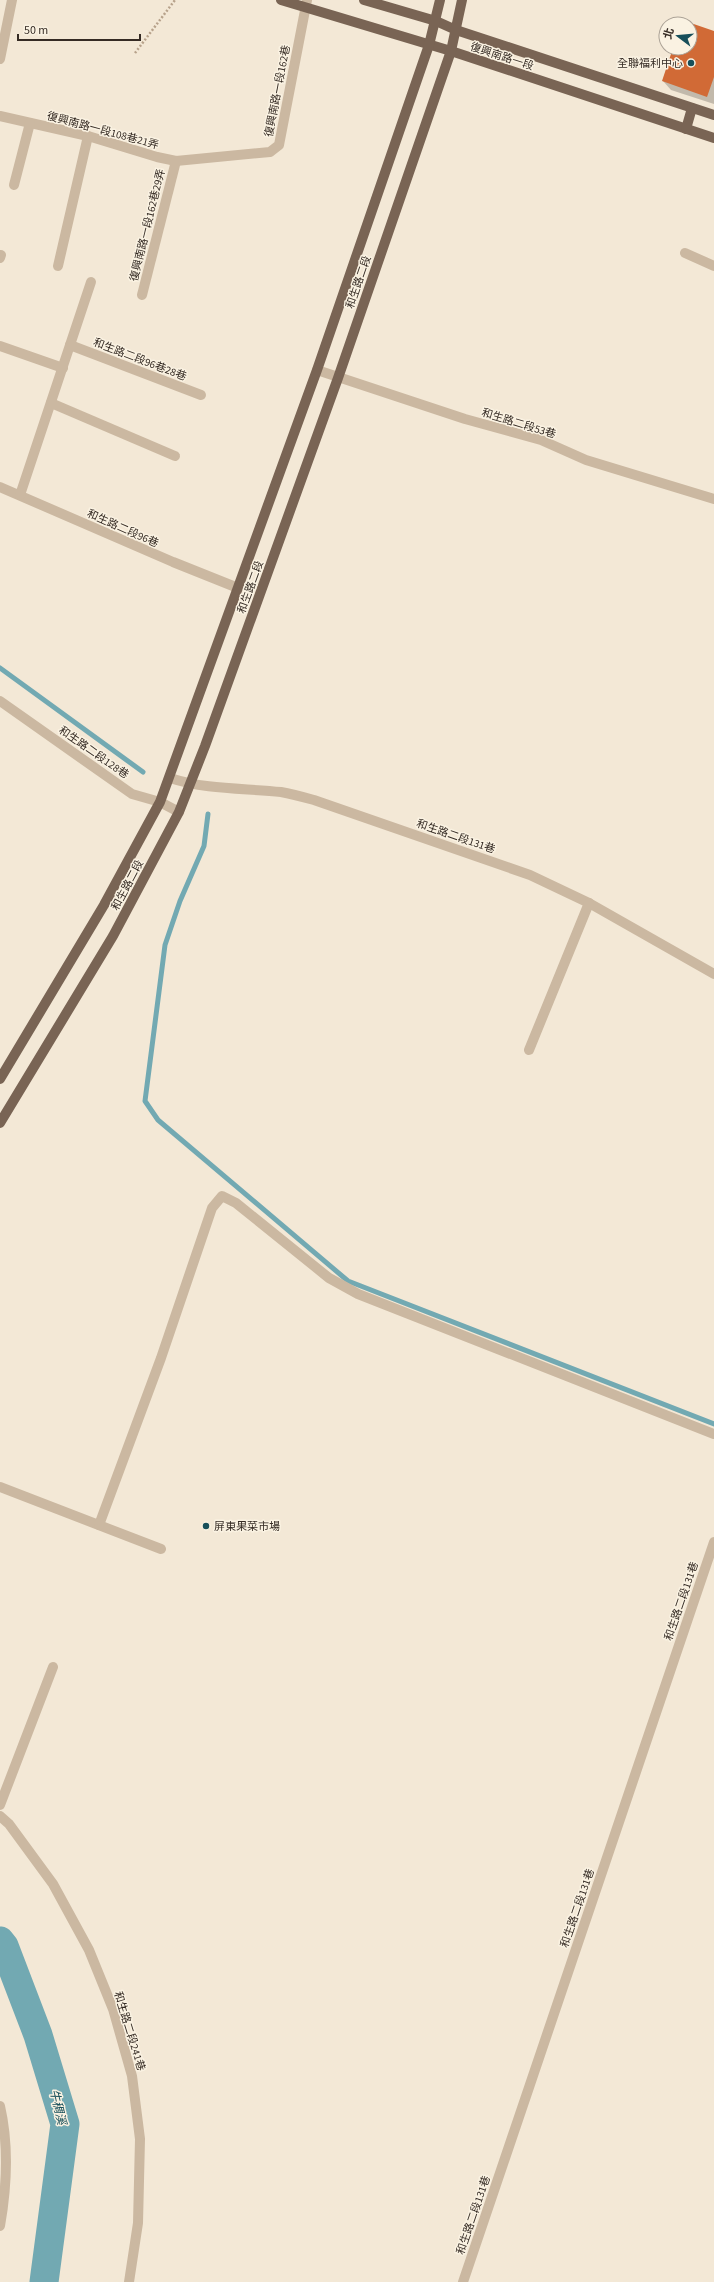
<svg xmlns="http://www.w3.org/2000/svg" width="714" height="2282" font-family="'Source Sans 3','Noto Sans TC',sans-serif">
<rect width="100%" height="100%" fill="#f3e8d6"/>
<!-- shadow -->
<polygon fill="#0003" points="690,24 714,32 714,104 671,90 663,81 674,48 690,48"/>
<g fill="none" stroke-linecap="round" stroke-linejoin="round">
<!-- stream -->
<g stroke="#72a9b2" stroke-width="5">
<polyline points="0,668 143,772"/>
<polyline points="208,814 204,846 180,901 165,945 145,1101 158,1120 348,1281 714,1424"/>
</g>
<!-- river -->
<polyline stroke="#72a9b2" stroke-width="29" points="0,1941 4,1946 38,2035 65,2124 44,2282"/>
</g>
<!-- building -->
<polygon fill="#d16a36" points="682,20 714,31 714,77 707,97 662,81 673,48 690,48 690,24 681,24"/>
<g fill="none" stroke-linecap="round" stroke-linejoin="round">
<!-- path -->
<polyline stroke="#b7a28b" stroke-width="2.5" stroke-dasharray="2 2" stroke-linecap="butt" points="135,53 175,0"/>
<!-- minor -->
<g stroke="#cbb8a1" stroke-width="10">
<polyline points="0,59 12,0"/>
<polyline points="0,116 88,136 157,157 176,161 270,152 279,145 307,0"/>
<polyline points="14,185 30,123"/>
<polyline points="685,253 714,266"/>
<polyline points="0,258 1,255"/>
<polyline points="58,266 88,136"/>
<polyline points="142,295 176,161"/>
<polyline points="70,345 201,395"/>
<polyline points="0,346 63,368"/>
<polyline points="317,370 465,419 541,440 586,460 714,499"/>
<polyline points="51,403 175,456"/>
<polyline points="0,487 173,562 238,588"/>
<polyline points="20,495 91,282"/>
<polyline points="0,701 132,794 160,802 179,812"/>
<path d="M170,778c37,12 73,10 111,14 11,2 22,5 33,8l216,75 59,28 125,71"/>
<polyline points="529,1050 589,903"/>
<polyline points="0,1487 161,1549"/>
<polyline points="99,1525 161,1358 212,1208 222,1196 236,1203 329,1278 358,1294 714,1434"/>
<polyline points="0,1805 53,1667"/>
<polyline points="0,1816 9,1824 53,1884 89,1950 113,2009 132,2076 140,2139 138,2223 129,2282"/>
<path d="M0,2106c9,39 7,80 0,120"/>
<polyline points="463,2282 714,1542"/>
</g>
<!-- major -->
<g stroke="#796454" stroke-width="10">
<polyline points="281,0 451,51 714,138"/>
<polyline points="364,0 436,21 456,30 714,115"/>
<polyline points="686,129 692,108"/>
<polyline points="0,1079 104,905 160,802 317,370 429,45 440,0"/>
<polyline points="0,1123 113,936 179,812 205,746 338,378 451,51 462,0"/>
</g>
</g>
<!-- markers -->
<g fill="#174f5a" stroke="#faf2e2" stroke-width="1.5">
<circle cx="691" cy="63" r="4"/>
<circle cx="206" cy="1526" r="4"/>
</g>
<g text-anchor="middle" stroke-width="3" stroke-linejoin="round" paint-order="stroke">
<!-- street labels -->
<g font-size="11" fill="#352b24" stroke="#faf2e2">
<text transform="translate(502 56) rotate(18)" y="4">復興南路一段</text>
<text transform="translate(277 91) rotate(-79)" y="4">復興南路一段162巷</text>
<text transform="translate(103 130) rotate(15)" y="4">復興南路一段108巷21弄</text>
<text transform="translate(147 225) rotate(-76)" y="4">復興南路一段162巷29弄</text>
<text transform="translate(358 282) rotate(-71)" y="4">和生路二段</text>
<text transform="translate(140 359) rotate(21)" y="4">和生路二段96巷28巷</text>
<text transform="translate(519 423) rotate(17)" y="4">和生路二段53巷</text>
<text transform="translate(123 528) rotate(24)" y="4">和生路二段96巷</text>
<text transform="translate(250 587) rotate(-70)" y="4">和生路二段</text>
<text transform="translate(94 752) rotate(35)" y="4">和生路二段128巷</text>
<text transform="translate(456 836) rotate(19)" y="4">和生路二段131巷</text>
<text transform="translate(127 885) rotate(-62)" y="4">和生路二段</text>
<text transform="translate(681 1601) rotate(-71)" y="4">和生路二段131巷</text>
<text transform="translate(577 1908) rotate(-71)" y="4">和生路二段131巷</text>
<text transform="translate(130 2031) rotate(73)" y="4">和生路二段241巷</text>
<text transform="translate(473 2215) rotate(-71)" y="4">和生路二段131巷</text>
</g>
<!-- poi labels -->
<g font-size="11" fill="#352b24" stroke="#faf2e2" text-anchor="end">
<text x="683" y="67">全聯福利中心</text>
<text x="214" y="1530" text-anchor="start">屏東果菜市場</text>
</g>
<!-- water labels -->
<g font-size="12" font-style="italic" fill="#174f5a" stroke="#faf2e2">
<text transform="translate(58 2107) rotate(77)" y="4">牛稠溪</text>
</g>
</g>
<!-- north arrow -->
<g transform="translate(678 36) rotate(286)"><circle r="19" fill="#faf2e2" stroke="#aba296"/>
<path d="M0-3L7 15L0 10L-7 15Z" fill="#174f5a"/>
<text y="-6" font-size="11" font-weight="bold" text-anchor="middle" fill="#352b24">北</text>
</g>
<!-- scale -->
<path d="M18 34v6h122v-6" fill="none" stroke="#352b24" stroke-width="2"/>
<text x="24" y="34" font-size="12" fill="#352b24" stroke="#faf2e2" stroke-width="3" paint-order="stroke">50 m</text>
</svg>
